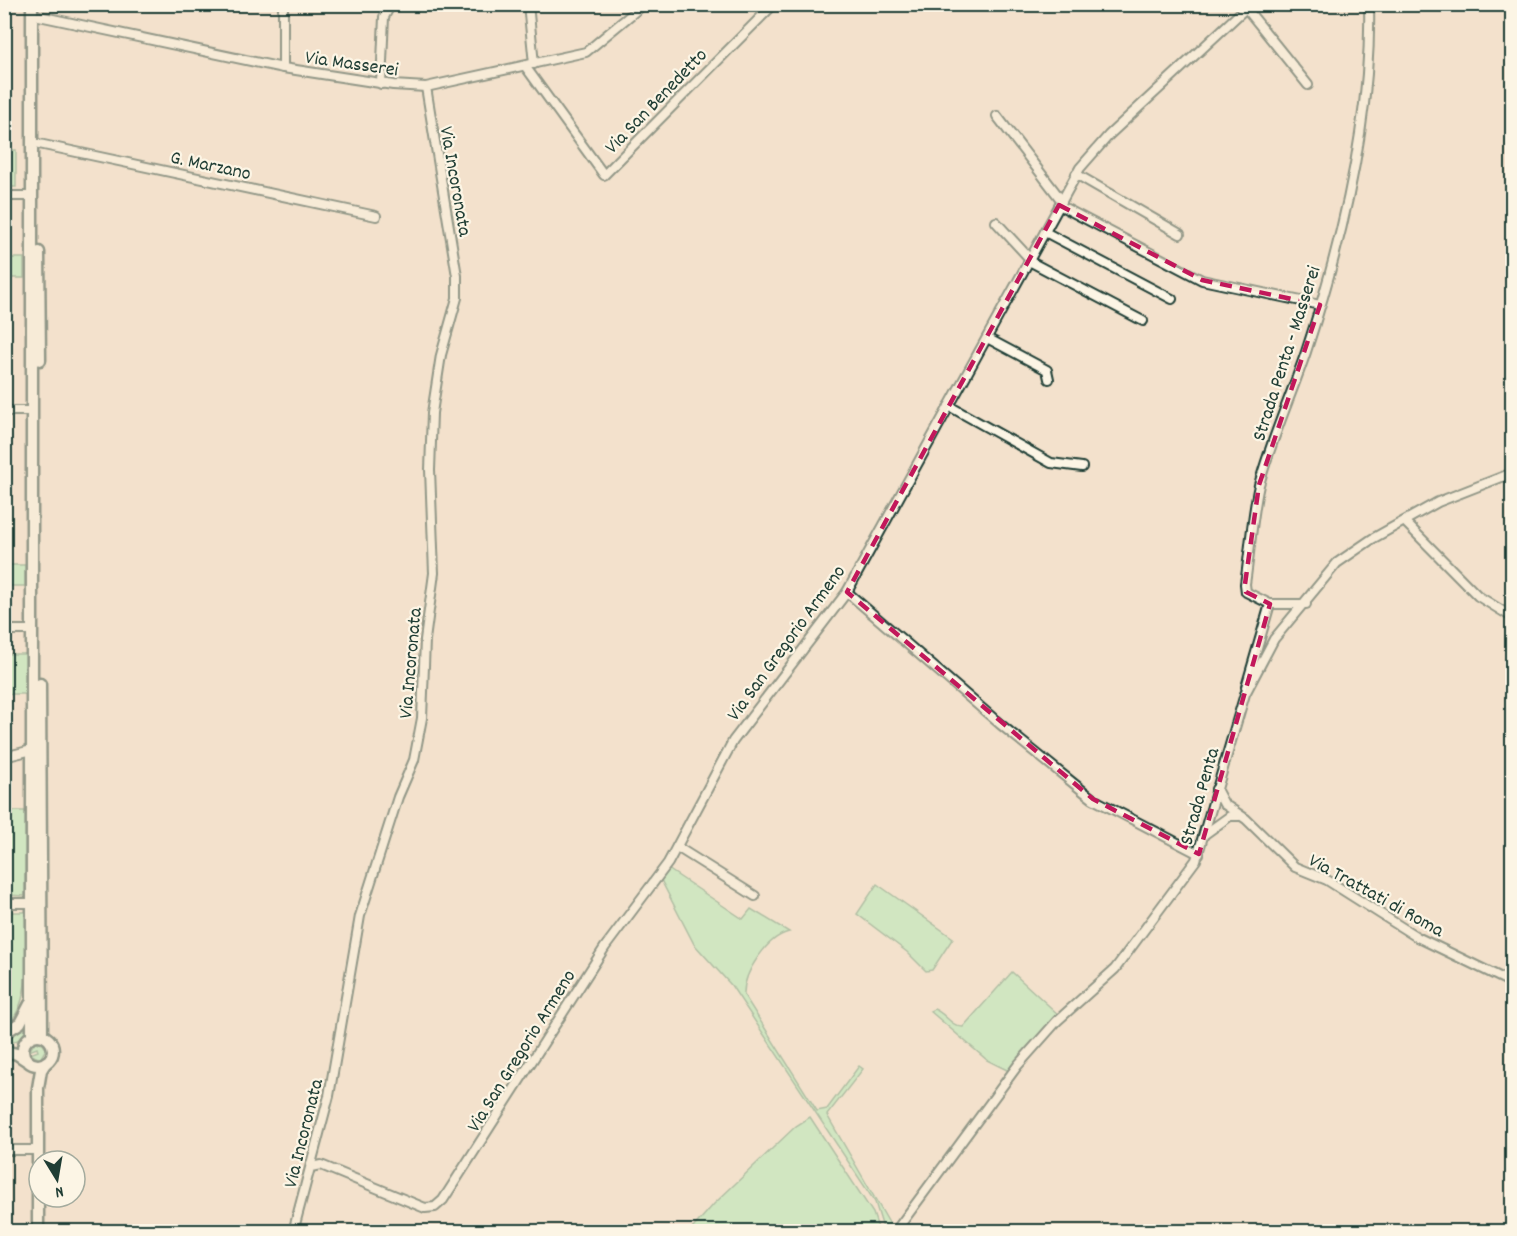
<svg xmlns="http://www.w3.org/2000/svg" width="1517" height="1236" font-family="Dekko,sans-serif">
<rect width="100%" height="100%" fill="#f3e1cc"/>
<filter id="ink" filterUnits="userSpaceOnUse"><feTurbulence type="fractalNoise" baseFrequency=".0167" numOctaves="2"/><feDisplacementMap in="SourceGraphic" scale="12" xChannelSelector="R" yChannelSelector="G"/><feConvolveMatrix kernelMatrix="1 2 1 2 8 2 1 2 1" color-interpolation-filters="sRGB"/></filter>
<g filter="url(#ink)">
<!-- green -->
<g fill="#a9ebb4" stroke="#649474" stroke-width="1.5">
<polygon points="4,150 16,150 16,187 5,187"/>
<rect x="5" y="258" width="19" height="20"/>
<rect x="5" y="565" width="20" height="21"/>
<polygon points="4,654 25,654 25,694 5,694"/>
<polygon points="5,811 25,811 25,896 5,895"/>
<path d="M668,869l75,50 8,-10 38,23c-22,5 -46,41 -45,63l73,116 10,-2 32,-43 4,3 -36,46 65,113 -1,3h-7l-9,-29 -144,-217 -37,-41 -33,-64z"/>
<polygon points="877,884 953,938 932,970 926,971 907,952 857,914"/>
<path d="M5,912h20c0,33 9,94 -20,114z"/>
<path d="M1012,972l48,44 -51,55 -22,-11 -57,-49 4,-2c11,4 18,18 29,18z"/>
<path d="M27,1018c0,16 -6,24 -22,26v-6z"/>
<polygon points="35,1042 43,1044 46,1049 40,1059 30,1054 38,1051 37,1048 29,1051"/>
<polygon points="810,1117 873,1213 879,1231 695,1232 692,1229 714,1204 796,1126"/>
</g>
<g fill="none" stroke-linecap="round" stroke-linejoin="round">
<defs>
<g id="street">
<polyline points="283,4 283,68"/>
<polyline points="528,4 534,64"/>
<polyline points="1246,8 1308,85"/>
<polyline points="39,16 283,68 393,85 426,87 586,52 644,4"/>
<polyline points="525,66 604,175 774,4"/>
<polyline points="381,84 384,17 391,4"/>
<polyline points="997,116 1062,201"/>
<polyline points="39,144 376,216"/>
<polyline points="1076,174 1180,234"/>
<polyline points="4,196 32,196"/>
<polyline points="1059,205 1202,280 1320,305"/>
<polyline points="996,222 1030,259"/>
<polyline points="1045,232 1172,299"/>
<polyline points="1029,261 1143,321"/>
<polyline points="987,338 1047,370 1049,379"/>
<polyline points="949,406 1051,463 1082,467"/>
<polyline points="4,411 32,411"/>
<polyline points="1405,522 1478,596 1512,617"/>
<polyline points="847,592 1000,724 1093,799 1199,854"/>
<polyline points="1270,604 1306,604"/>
<polyline points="4,630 32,630"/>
<path d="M1246,687l24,-83 -24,-12 -1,-8c5,-33 7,-67 14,-99 12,-45 32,-89 47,-133 35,-107 66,-235 63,-348"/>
<polyline points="4,757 32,750"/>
<polyline points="1216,789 1224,804 1246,819 1295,867 1327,880 1417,937 1512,983"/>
<polyline points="1205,834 1230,816 1239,816"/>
<polyline points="677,847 755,896"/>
<polyline points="4,903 32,903"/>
<polyline points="4,1150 38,1150"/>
<polyline points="312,1167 321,1165 425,1208 435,1207 443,1200 605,947 668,863 733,741 847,592 1080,168 1109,135 1250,4"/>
<polyline points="293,1232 329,1096 360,916 398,797 414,760 422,718 425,640 434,573 430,470 432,413 441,355 457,298 457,276 426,87"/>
<polyline points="895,1232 1018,1065 1057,1021 1115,969 1196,860 1245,694 1274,639 1337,563 1372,539 1438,502 1512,473"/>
</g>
<g id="secondary">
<polyline points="32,4 32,1036"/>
<polyline points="39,252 40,360"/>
<polyline points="40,684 42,1035"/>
<polyline points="4,1033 20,1023 30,1004"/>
<circle cx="38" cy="1050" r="15"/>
<polyline points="4,1051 17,1054 26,1060"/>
<polyline points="38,1232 38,1088 41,1070 46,1062"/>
</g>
</defs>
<!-- street casing -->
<use href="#street" stroke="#1f3d34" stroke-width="12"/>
<!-- secondary casing -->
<use href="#secondary" stroke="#1f3d34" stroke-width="15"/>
<!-- street -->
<use href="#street" stroke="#fcf5e5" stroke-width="8"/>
<!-- secondary -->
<use href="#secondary" stroke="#fcf5e5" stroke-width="10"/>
</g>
</g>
<!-- marked area -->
<path d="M0 0H1517V1236H0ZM1059,205l143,75 118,25 -61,180 -14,99 1,8 24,12 -71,250 -106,-55 -246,-207z" fill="#f3e1cc" fill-opacity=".55" fill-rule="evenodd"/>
<path fill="none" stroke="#c2185b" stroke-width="4.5" stroke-dasharray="12 8" stroke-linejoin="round" d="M1059,205l143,75 118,25 -61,180 -14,99 1,8 24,12 -71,250 -106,-55 -246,-207z"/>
<g text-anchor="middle" stroke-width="4.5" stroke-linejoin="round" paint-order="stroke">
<!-- street labels -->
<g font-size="20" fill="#1f3d34" stroke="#fcf5e5">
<text transform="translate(352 62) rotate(8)" y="7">Via Masserei</text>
<text transform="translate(655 100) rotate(-46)" y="7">Via San Benedetto</text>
<text transform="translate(211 164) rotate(12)" y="7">G. Marzano</text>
<text transform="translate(457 181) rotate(80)" y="7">Via Incoronata</text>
<text transform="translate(1285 353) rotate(-72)" y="7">Strada Penta - Masserei</text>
<text transform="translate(785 642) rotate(-54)" y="7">Via San Gregorio Armeno</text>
<text transform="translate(409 663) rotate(-85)" y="7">Via Incoronata</text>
<text transform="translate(1198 796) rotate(-74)" y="7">Strada Penta</text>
<text transform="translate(1377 894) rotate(29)" y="7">Via Trattati di Roma</text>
<text transform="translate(520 1050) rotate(-58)" y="7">Via San Gregorio Armeno</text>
<text transform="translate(302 1133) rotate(-76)" y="7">Via Incoronata</text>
</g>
</g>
<!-- margin -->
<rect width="1517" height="1236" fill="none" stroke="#fcf5e5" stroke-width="24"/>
<rect x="12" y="12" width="1493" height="1212" fill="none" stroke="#1f3d34" stroke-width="2" filter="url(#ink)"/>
<!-- north arrow -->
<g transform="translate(57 1179) rotate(169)"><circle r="28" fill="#fcf5e5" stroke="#a4ab9e" stroke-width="1.5"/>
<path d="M0-4.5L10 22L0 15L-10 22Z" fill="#1f3d34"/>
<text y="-9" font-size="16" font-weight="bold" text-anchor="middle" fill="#1f3d34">N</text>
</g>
</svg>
